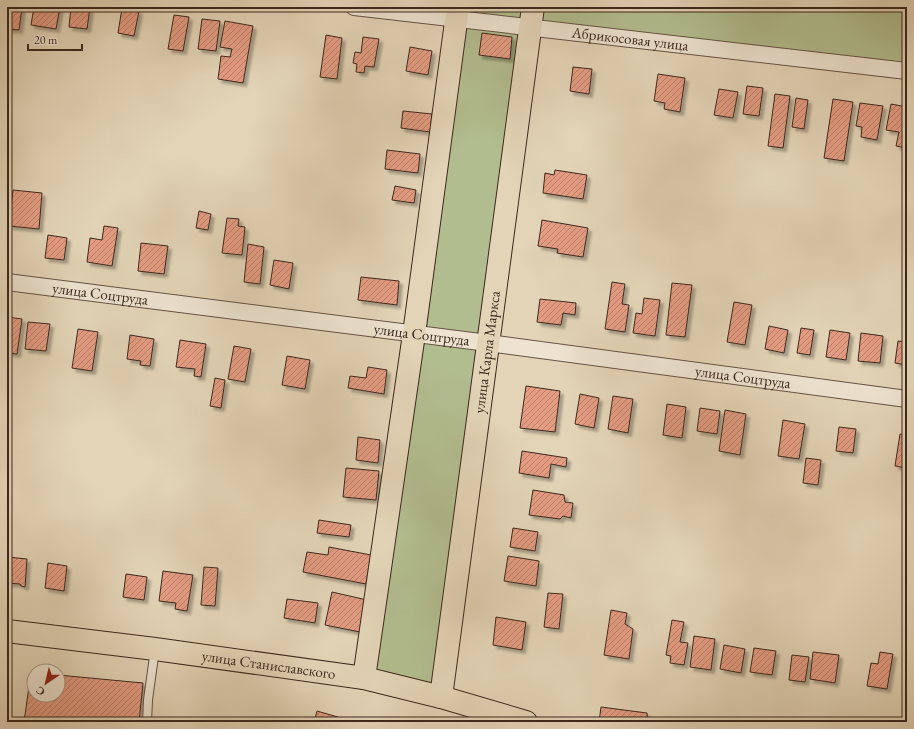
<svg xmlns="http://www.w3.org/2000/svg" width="914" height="729" font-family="'EB Garamond',serif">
<defs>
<pattern id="building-hatch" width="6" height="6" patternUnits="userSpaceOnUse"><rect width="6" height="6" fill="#e49c82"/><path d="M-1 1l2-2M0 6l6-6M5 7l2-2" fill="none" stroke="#ba7f6a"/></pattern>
<filter id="shadow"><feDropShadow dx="3.5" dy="3.5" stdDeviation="1" flood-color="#0004"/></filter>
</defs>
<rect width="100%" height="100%" fill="#e3d4b7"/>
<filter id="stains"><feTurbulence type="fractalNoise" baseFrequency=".005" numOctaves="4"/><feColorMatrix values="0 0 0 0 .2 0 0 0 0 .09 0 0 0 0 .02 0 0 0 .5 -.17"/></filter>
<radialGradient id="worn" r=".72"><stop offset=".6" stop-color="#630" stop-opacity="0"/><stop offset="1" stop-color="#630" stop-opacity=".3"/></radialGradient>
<!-- green -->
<polygon fill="#b2bd8f" stroke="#777256" points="457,7 907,7 907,71 530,28 441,697 364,678"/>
<!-- building -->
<g fill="url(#building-hatch)" stroke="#3c281d" filter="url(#shadow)">
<polygon points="7,7 22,7 19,30 7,29"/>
<polygon points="34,7 60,7 56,29 31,25"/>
<polygon points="71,7 90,7 87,29 69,27"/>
<polygon points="122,8 139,11 134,36 118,33"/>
<polygon points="174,15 189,17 183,51 168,49"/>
<polygon points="202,19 220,21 216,51 198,49"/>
<polygon points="225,21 253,26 243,83 218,79 221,56 230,57 232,49 220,47"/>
<polygon points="482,33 512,37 510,59 479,55"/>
<polygon points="326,35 342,38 337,79 320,77"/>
<polygon points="363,37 379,39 374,67 365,66 364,73 356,72 357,64 353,63 355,52 361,53"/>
<polygon points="410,47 432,51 428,75 406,71"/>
<polygon points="573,67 592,69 589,94 570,91"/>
<polygon points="658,74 685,78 680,112 664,109 665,103 654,101"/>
<polygon points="747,86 763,88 759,116 743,114"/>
<polygon points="719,89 738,92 733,118 714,115"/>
<polygon points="775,94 790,96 783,148 768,146"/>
<polygon points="796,98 808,100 804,129 792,127"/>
<polygon points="833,99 853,102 844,161 824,158"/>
<polygon points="860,103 883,106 877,140 861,137 862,127 856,126"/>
<polygon points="891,104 907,107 907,148 896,146 899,132 886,130"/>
<polygon points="403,111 432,114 430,132 401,128"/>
<polygon points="387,150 420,154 418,173 385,169"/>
<polygon points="555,170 587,175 583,199 543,193 545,173 554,175"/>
<polygon points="395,186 416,190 414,203 392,200"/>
<polygon points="13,190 42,193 39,229 9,226"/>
<polygon points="199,211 211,214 208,230 196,228"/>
<polygon points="227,218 239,219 238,226 245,227 242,255 222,253"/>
<polygon points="542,220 588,228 583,257 557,253 558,249 538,246"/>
<polygon points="104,226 118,228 112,266 87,262 90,238 102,240"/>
<polygon points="48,235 67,238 64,260 45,258"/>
<polygon points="141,243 168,246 164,274 138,271"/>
<polygon points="248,244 264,247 260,284 244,282"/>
<polygon points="274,260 293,263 289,289 270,285"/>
<polygon points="361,277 399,281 397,305 358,300"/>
<polygon points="612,282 625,284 622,304 629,305 625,332 605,329"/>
<polygon points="672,283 692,285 685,337 666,335"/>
<polygon points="644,298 660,300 655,336 633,333 636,313 642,314"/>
<polygon points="540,299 576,303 575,315 563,313 561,325 537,322"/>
<polygon points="734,302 752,305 745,345 727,342"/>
<polygon points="7,317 22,319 17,354 7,353"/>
<polygon points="28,322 50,324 46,351 25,349"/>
<polygon points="769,326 788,330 784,353 765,349"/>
<polygon points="801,328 814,330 810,355 797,353"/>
<polygon points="78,329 98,332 92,371 72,368"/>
<polygon points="830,330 850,333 846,360 826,357"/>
<polygon points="861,333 883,336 880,363 858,361"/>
<polygon points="130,335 154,339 150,366 140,365 141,361 127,359"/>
<polygon points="180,340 206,344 201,377 194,376 195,369 176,367"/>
<polygon points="898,341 907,342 907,365 895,363"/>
<polygon points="234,346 251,349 245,382 228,379"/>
<polygon points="287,356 310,360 305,389 282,385"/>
<polygon points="368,367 387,370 384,394 348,388 350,376 366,378"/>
<polygon points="215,378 225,380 221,408 210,406"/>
<polygon points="526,386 560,391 555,432 520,428"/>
<polygon points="580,394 599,398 594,428 575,424"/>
<polygon points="613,396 633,399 628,433 608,429"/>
<polygon points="667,404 686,407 682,438 663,435"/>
<polygon points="700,408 720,411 717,434 697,431"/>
<polygon points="725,410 746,414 740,455 719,451"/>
<polygon points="783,420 805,424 799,459 778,456"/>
<polygon points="839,427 856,429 853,453 836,451"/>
<polygon points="900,434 907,435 907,468 895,466"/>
<polygon points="358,437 380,440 378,463 356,460"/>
<polygon points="522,451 567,458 566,467 551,464 549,478 519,473"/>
<polygon points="806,458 821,460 818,485 803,483"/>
<polygon points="346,468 379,471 376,500 343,497"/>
<polygon points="533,490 564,495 565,502 573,503 571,518 563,516 560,519 529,515"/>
<polygon points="319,520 351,525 349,537 317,533"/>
<polygon points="513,528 538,532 535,551 510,547"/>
<polygon points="329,547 371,555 366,584 303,572 307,552 328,555"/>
<polygon points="508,556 539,561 536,586 504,581"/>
<polygon points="8,557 27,559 25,587 21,586 20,584 7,583"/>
<polygon points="48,563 67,566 64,591 45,588"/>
<polygon points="204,567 218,568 215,606 201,605"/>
<polygon points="163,571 193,575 187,611 175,609 176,603 159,601"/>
<polygon points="126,574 147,577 144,600 123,597"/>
<polygon points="332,592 367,600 360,632 325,625"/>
<polygon points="548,593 563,594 559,629 544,627"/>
<polygon points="287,599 318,603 315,623 284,618"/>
<polygon points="611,610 627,613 625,624 633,629 629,659 604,655"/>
<polygon points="496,617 526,622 522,650 493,645"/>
<polygon points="672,620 684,622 680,642 688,643 684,665 670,663 671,656 666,655"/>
<polygon points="694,636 715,639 711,670 690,667"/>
<polygon points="724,645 745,649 741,673 720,669"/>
<polygon points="754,648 776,651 772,675 750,672"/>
<polygon points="813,652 839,655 835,683 810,679"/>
<polygon points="880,652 893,654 887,689 867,686 871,663 878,664"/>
<polygon points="792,655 809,657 805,682 789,680"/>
<polygon points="31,672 34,672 34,695 58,695 58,675 143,683 139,722 24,722"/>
<polygon points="601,707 647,713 648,722 599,722"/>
<polygon points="317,711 355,722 314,722"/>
<polygon points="653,718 669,722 652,722"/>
</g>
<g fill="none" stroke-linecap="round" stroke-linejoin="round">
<defs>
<polyline id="lane" points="147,722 148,700 155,649"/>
<g id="street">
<path id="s1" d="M354,7l553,64"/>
<path id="s2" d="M7,282l481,61 419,56"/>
</g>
<g id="primary">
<path id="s3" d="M7,631l148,18 209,29 77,19 85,25"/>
<polyline points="364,678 414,334 458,7"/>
<path id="s4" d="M441,697l92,-690"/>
</g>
</defs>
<!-- lane casing -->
<use href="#lane" stroke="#665344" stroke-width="10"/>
<!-- street casing -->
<use href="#street" stroke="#665344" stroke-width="18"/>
<!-- primary casing -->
<use href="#primary" stroke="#3c281d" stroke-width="24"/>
<!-- lane -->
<use href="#lane" stroke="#ede3d0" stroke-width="8"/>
<!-- street -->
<use href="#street" stroke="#ede3d0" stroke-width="16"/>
<!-- primary -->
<use href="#primary" stroke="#e3d4b7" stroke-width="22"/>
</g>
<g text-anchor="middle" stroke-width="3" stroke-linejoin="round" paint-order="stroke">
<!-- street labels -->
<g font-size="15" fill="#3c281d" stroke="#ede3d0">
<text dy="5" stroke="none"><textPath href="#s1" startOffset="278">Абрикосовая улица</textPath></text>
<text dy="5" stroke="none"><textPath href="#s2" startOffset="94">улица Соцтруда</textPath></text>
<text dy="5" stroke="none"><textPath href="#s2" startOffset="418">улица Соцтруда</textPath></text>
<text dy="5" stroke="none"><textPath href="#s4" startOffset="348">улица Карла Маркса</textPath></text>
<text dy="5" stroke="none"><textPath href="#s2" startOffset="742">улица Соцтруда</textPath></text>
<text dy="5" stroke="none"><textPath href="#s3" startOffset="264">улица Станиславского</textPath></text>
</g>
</g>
<!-- margin -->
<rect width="914" height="729" fill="none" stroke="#e3d4b7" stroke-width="24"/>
<rect x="8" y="8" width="898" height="713" fill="none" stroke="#3c281d" stroke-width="2"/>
<rect x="12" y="12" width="890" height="705" fill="none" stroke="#3c281d"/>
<!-- north arrow -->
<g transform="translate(46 683) rotate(215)"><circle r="19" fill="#ede3d0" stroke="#a69888"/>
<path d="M0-3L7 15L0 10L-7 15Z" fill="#8f2418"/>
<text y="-6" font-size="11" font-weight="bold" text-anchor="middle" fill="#3c281d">С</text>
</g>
<!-- scale -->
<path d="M28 44v6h54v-6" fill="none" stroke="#3c281d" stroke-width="2"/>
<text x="34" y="44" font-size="12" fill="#3c281d" stroke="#ede3d0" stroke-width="3" paint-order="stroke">20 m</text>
<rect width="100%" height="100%" filter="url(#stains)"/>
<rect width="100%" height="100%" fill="url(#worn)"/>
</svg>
